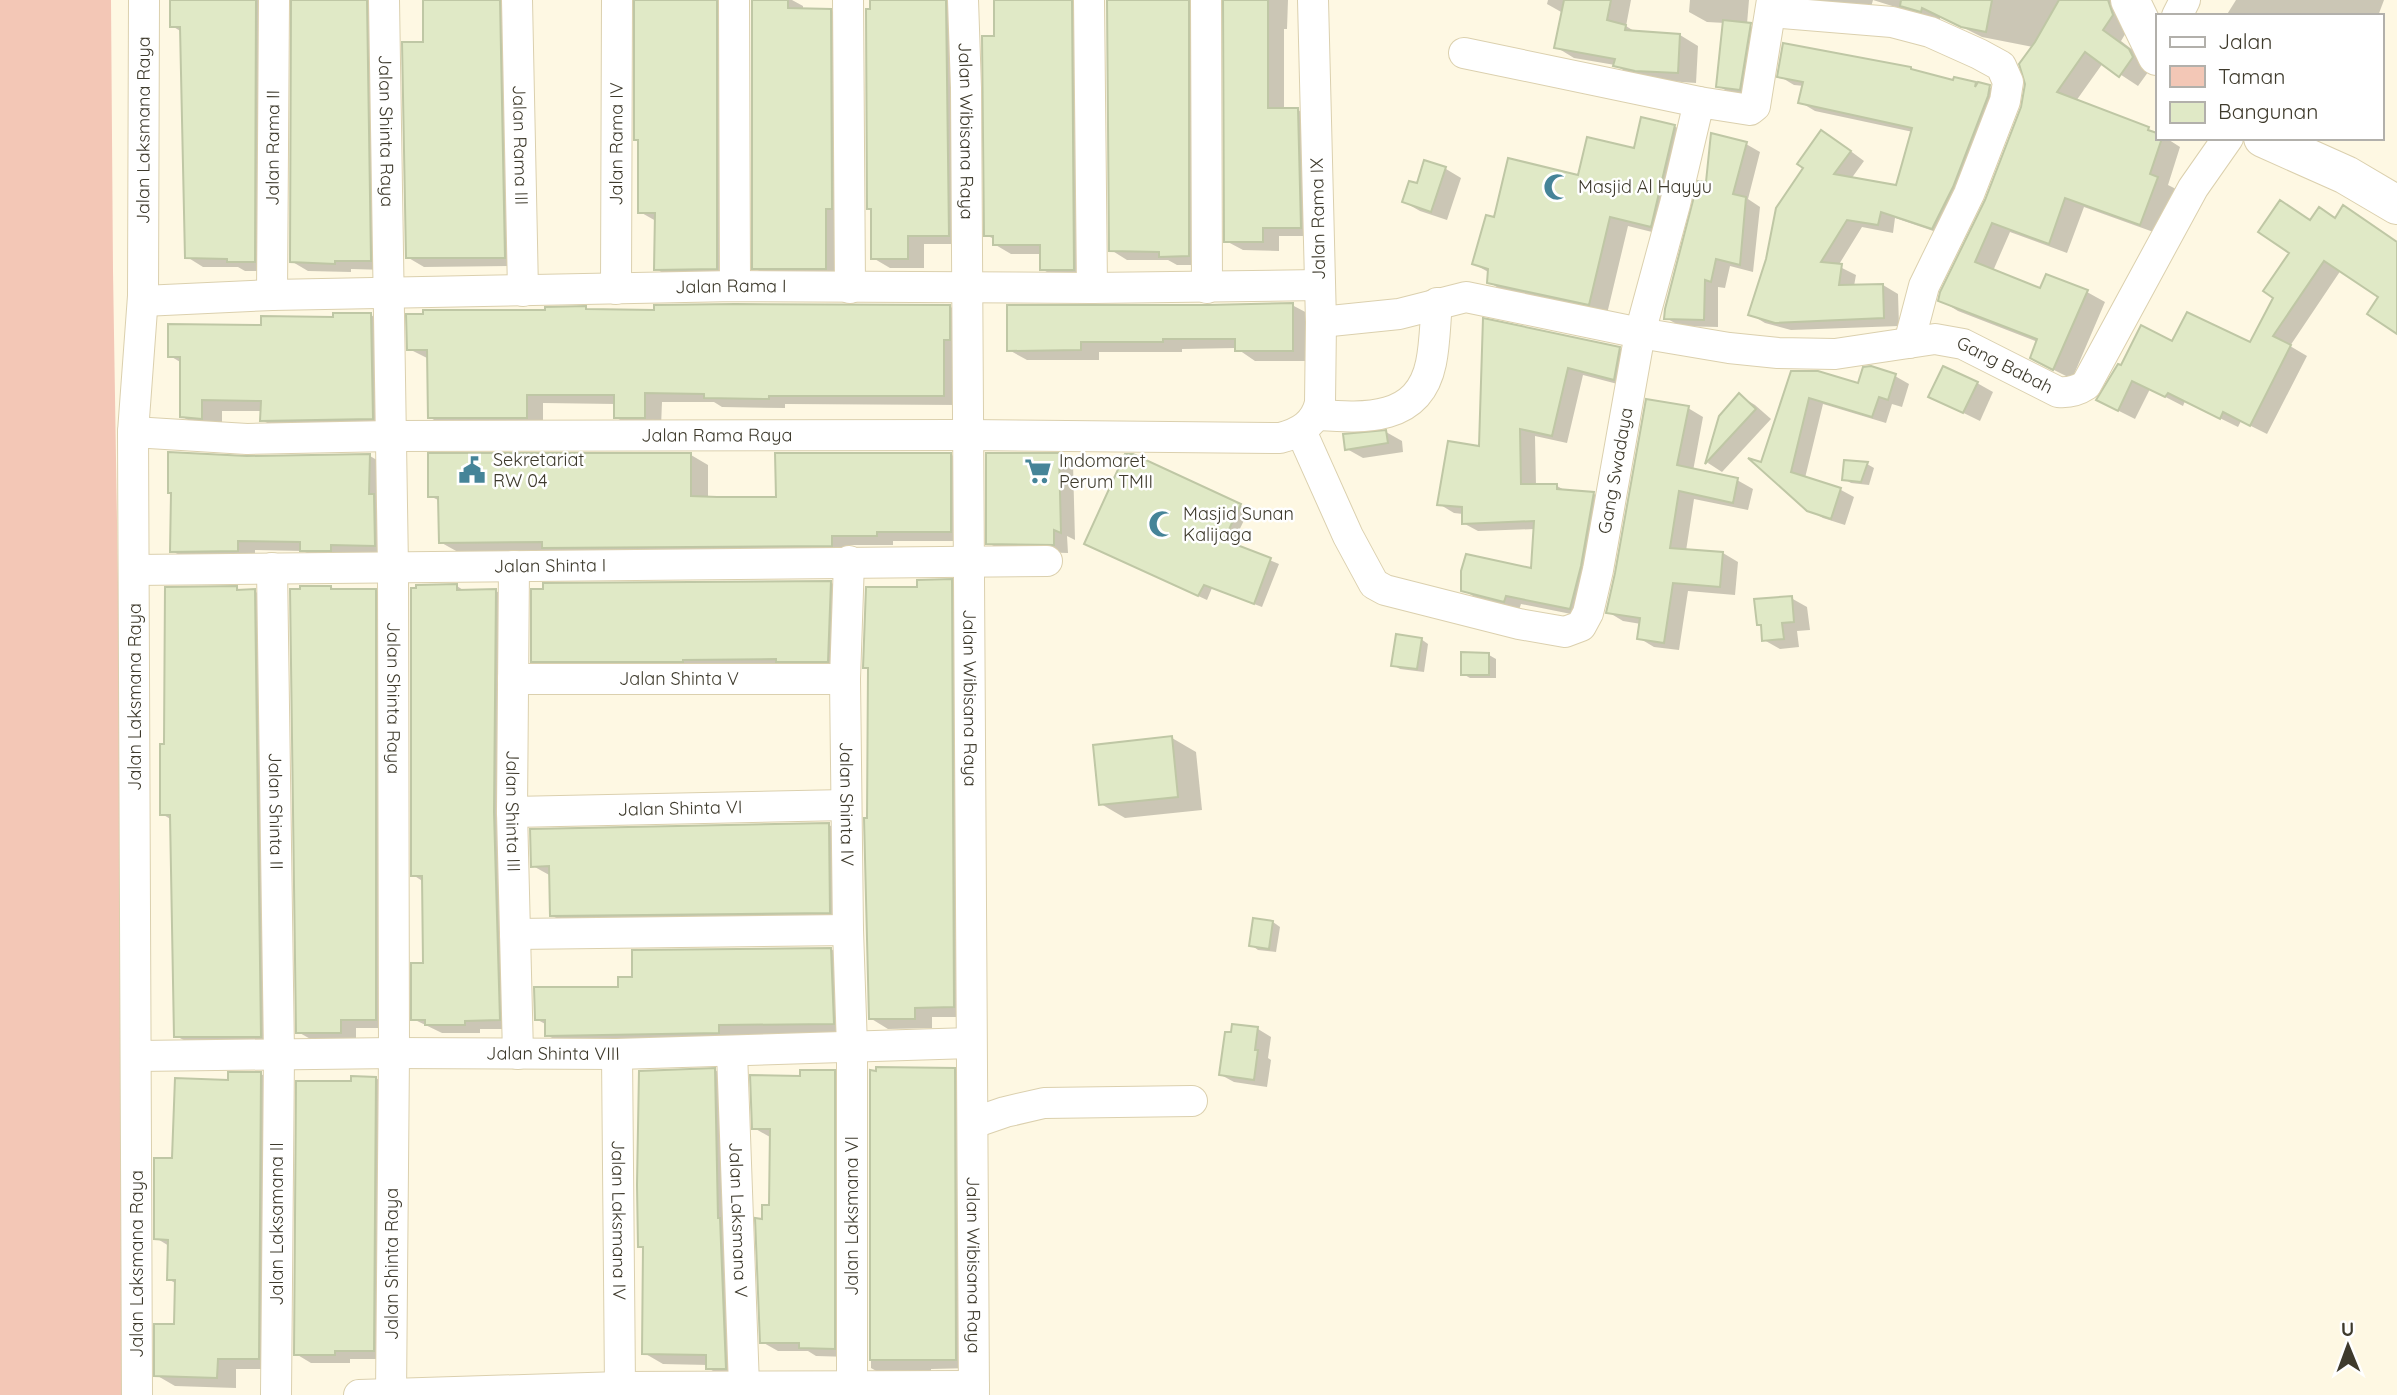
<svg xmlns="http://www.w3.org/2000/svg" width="2397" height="1395" font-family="Quicksand,sans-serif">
<rect width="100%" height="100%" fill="#fef8e3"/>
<!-- green -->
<polygon fill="#f3c7b6" points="0,0 111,0 113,271 131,1395 0,1395"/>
<!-- shadow -->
<g fill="#0003">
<polygon points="172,0 276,0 271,271 245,271 238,267 203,267 187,257 182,32 172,26"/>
<polygon points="293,0 386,0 387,270 351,269 351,272 308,271 291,261"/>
<polygon points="425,0 518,0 521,266 424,267 407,257 425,43"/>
<polygon points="636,0 737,0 733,277 672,278 656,269 656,221 640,212 640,141 636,139"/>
<polygon points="752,0 792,0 803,6 803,10 830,10 846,19 841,277 770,277 754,268"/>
<polygon points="872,0 966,0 965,244 924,244 924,268 890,268 873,258 873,211 869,208"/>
<polygon points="995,0 1091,0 1090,279 1058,279 1042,269 1042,254 1011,254 994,244 994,239 986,235"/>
<polygon points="1108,0 1208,0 1205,265 1177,265 1168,260 1127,260 1111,250"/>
<polygon points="1225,0 1288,0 1287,29 1284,29 1284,110 1298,110 1314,119 1317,236 1279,236 1279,251 1243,250 1226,241"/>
<polygon points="1548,0 1631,0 1626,26 1637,33 1680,35 1698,46 1696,83 1655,80 1633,76 1615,65 1574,58 1556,47 1563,13 1547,4"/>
<polygon points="1690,0 1749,0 1747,24 1766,34 1756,98 1734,95 1718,86 1725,23 1707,22 1689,12"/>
<polygon points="1799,0 2110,0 2126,10 2130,26 2121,41 2147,61 2151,68 2138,86 2103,63 2076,101 2148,129 2157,134 2157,138 2166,138 2180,147 2168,185 2176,189 2159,234 2084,207 2067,253 2010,232 1993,271 2041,290 2047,276 2087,292 2105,302 2072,379 2050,368 2038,342 1958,311 1940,300 1987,201 2023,108 2033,47 1982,37 1940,16 1940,21 1873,0 1870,11"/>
<polygon points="2236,0 2384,0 2378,16 2366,13 2365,16 2226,16"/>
<polygon points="1917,73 1955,82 1955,79 1989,87 2004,95 1948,236 1895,218 1893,233 1862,227 1838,266 1856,275 1854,286 1883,285 1898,294 1899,326 1791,330 1765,323 1750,314 1767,259 1837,141 1864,161 1851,179 1897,187 1913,132 1815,111 1800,102 1804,86 1794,85 1779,76"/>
<polygon points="1674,126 1692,137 1668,236 1628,226 1607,314 1506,293 1489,282 1490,273 1474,264 1579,177 1635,150"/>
<polygon points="1746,144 1760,152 1748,199 1760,207 1753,272 1730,266 1725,288 1718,287 1718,327 1680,326 1666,318 1707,184"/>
<polygon points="1425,162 1446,169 1461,178 1447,220 1420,211 1404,202 1418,185"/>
<polygon points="2281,202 2312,221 2361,217 2397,242 2397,332 2380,297 2341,270 2290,346 2307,356 2267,434 2241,421 2238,427 2185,401 2183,406 2150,389 2135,419 2115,409 2122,367 2173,343 2251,344 2276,297 2292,253"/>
<polygon points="1292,305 1311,315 1311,361 1255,361 1236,348 1182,349 1182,352 1099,352 1099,360 1027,360 1009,350"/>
<polygon points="949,306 966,316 960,405 785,404 785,408 722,407 714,402 662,402 661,427 632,427 615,417 615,404 543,403 543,427 446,427 429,417 429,359 409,349 547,312 586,308 590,311 656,311"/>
<polygon points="371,315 391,327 393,430 283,432 262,420 262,411 222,411 222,429 202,428 181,416 182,363 170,356 335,319"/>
<polygon points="1485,321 1619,348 1634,357 1629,387 1583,375 1567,443 1535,436 1536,486 1557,486 1566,491 1594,494 1609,502 1586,617 1521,604 1519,610 1478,599 1463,590 1533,570 1535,529 1478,531 1463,523 1463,514 1454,513 1439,504 1481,448"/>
<polygon points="1792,372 1860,385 1895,376 1909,384 1902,407 1892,404 1886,423 1823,404 1805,478 1841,490 1854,497 1845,525 1823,518 1808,510 1762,465"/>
<polygon points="1977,383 1993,392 1980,421 1931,397"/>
<polygon points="1740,396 1755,405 1771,419 1722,472 1708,463 1721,417"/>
<polygon points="1688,408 1703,417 1693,471 1737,480 1753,489 1748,510 1694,499 1686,551 1723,553 1738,562 1735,595 1688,591 1679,650 1654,647 1639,638 1641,624 1623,621 1608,612"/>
<polygon points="1386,432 1402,441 1403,452 1363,458 1347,449"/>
<polygon points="950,454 967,464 968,541 893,541 893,545 849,545 849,555 561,557 550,551 458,552 440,542 440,501 430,496 691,455 708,465 708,498 778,498"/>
<polygon points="1059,455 1073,463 1075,540 1067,536 1068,553 1003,551 988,543"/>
<polygon points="370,456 387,466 393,555 320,560 303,551 255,550 255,561 190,561 172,551 173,494 169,492 247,458"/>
<polygon points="1133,456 1249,510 1232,545 1279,564 1262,607 1212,588 1207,600 1094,548"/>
<polygon points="1867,464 1874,468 1869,485 1851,483 1844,479"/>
<polygon points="951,581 969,591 971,1017 932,1017 932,1028 888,1029 870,1018 870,670 865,667 919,588"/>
<polygon points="830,582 846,592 844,670 548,670 532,661"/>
<polygon points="457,586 466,592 496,591 512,600 515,1029 480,1029 480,1033 442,1033 413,1019 425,965 424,882 413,875"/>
<polygon points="331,587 337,591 375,590 391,600 392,1028 356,1028 356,1041 314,1041 298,1032"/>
<polygon points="237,588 242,591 254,591 273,602 279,1047 195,1046 176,1036 172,820 162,814 165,745"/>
<polygon points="1791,598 1807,607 1810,630 1797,631 1799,647 1780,649 1764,640 1763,627 1759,624"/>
<polygon points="1421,639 1428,644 1424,672 1400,669 1393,665"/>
<polygon points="1489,655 1496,659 1496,678 1470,678 1463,674"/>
<polygon points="1172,738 1196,752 1202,810 1125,818 1101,804"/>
<polygon points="829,825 847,835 848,922 570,926 551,915 551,876 533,866"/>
<polygon points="1273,922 1280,927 1276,952 1258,950 1251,945"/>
<polygon points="831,949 853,963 856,1036 569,1048 547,1035 547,1025 536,1019 620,988 634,978"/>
<polygon points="1258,1029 1271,1037 1268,1058 1271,1060 1267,1087 1234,1082 1221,1075"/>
<polygon points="715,1070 734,1082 745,1379 728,1380 708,1368 708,1365 663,1364 644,1353 645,1249 640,1246"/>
<polygon points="954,1070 970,1079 972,1368 931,1369 931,1377 887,1377 871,1368 871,1072"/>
<polygon points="834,1072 850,1081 850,1357 816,1356 808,1351 778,1351 762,1342 764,1220 771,1207 770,1137 754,1128"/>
<polygon points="261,1074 280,1085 277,1369 236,1369 236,1388 175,1386 156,1375 176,1326 177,1284 168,1279 169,1246 156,1238 173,1160 230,1082"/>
<polygon points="376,1078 392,1088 389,1359 350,1359 350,1363 311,1363 296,1354 352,1083"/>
</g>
<!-- building -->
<g fill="#e0e9c6" stroke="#bfc7a5" stroke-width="2">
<polygon points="170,0 256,0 255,262 227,262 227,259 185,258 180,27 170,27"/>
<polygon points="291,0 367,0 371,261 335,261 335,264 290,262"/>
<polygon points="423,0 500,0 505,258 406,258 402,42 423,42"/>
<polygon points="634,0 717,0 717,269 654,270 655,213 638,213 638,140 634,140"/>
<polygon points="752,0 788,0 788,8 831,9 832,209 826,209 826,269 752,269"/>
<polygon points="870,0 946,0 949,236 908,236 908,259 871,259 871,209 867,209 866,9 870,9"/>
<polygon points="994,0 1072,0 1074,270 1040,270 1040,245 993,245 993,236 984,236 982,36 994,36"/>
<polygon points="1107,0 1189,0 1189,256 1159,257 1159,252 1109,251"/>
<polygon points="1223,0 1268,0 1268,108 1298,108 1301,228 1263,228 1263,242 1224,242"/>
<polygon points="1564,0 1611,0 1607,20 1626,25 1625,30 1680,34 1678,73 1635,71 1613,66 1615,59 1554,48"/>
<polygon points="1901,0 1992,0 1986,32 1961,27 1922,8 1921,12 1900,6"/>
<polygon points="2059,0 2108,0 2113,15 2103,30 2129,49 2133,57 2119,77 2085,52 2057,92 2149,127 2148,130 2157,133 2157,138 2162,138 2150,174 2158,177 2140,225 2065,198 2049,244 1992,223 1975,262 2040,288 2046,274 2088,290 2053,370 2030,358 2037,339 1938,301 1940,292 1985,200 2021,107 2025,84 2019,64 2035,42"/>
<polygon points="1723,20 1751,23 1740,90 1716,87"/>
<polygon points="1783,43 1911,67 1911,69 1953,80 1954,77 1976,82 1975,87 1978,82 1990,85 1988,96 1953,187 1932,229 1881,212 1878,225 1847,220 1821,262 1842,264 1839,285 1883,284 1884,318 1775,323 1748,315 1766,259 1776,208 1803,168 1797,164 1821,130 1851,151 1834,174 1896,185 1912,128 1798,103 1803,82 1777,77"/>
<polygon points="1641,117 1675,125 1651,227 1610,217 1589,305 1487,283 1488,269 1472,264 1486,215 1494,217 1508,158 1578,175 1587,137 1634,148"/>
<polygon points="1711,133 1747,142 1733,194 1746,197 1740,265 1716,259 1711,282 1705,280 1704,320 1664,319 1665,309 1698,181 1706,182"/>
<polygon points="1424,160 1446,167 1431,212 1402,202 1409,181 1417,183"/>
<polygon points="2280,200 2310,220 2319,207 2335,218 2343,205 2397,242 2397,334 2367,314 2378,297 2324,261 2273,336 2291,345 2250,426 2223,412 2220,419 2168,393 2165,397 2132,381 2118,411 2096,400 2118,364 2121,365 2141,325 2172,341 2187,312 2250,342 2273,298 2263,291 2289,253 2258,232"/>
<polygon points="1293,303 1293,351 1235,351 1235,339 1163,339 1163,342 1081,342 1081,350 1007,351 1007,305 1208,305"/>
<polygon points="735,304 950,305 950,340 944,340 944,396 769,396 769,399 704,398 704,394 645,393 645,418 614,418 614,395 527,395 527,418 428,418 427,350 407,350 406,314 423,314 423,310 545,310 545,307 586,306 586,309 654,310 654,305"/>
<polygon points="333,313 371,313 373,419 260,421 261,401 202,400 202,419 180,417 180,357 168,357 168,324 261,325 261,316 333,317"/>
<polygon points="1483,318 1620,347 1614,380 1568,368 1552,436 1520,429 1521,484 1557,484 1557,489 1594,492 1581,566 1570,609 1506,596 1504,602 1461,591 1461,571 1466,554 1531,568 1534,521 1462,524 1462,507 1437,505 1448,441 1479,446"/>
<polygon points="1871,366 1896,374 1888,400 1879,397 1872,417 1809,398 1791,472 1841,488 1831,519 1807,511 1748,458 1761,462 1791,371 1818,371 1858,383 1863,367"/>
<polygon points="1943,366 1978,382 1963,413 1928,397"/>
<polygon points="1739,393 1756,409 1705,464 1719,416"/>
<polygon points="1646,399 1689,406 1677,465 1738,478 1733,503 1679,491 1670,548 1723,552 1720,587 1673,583 1664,643 1637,639 1640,618 1606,613 1615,573"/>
<polygon points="1386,430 1388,443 1345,450 1343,434"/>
<polygon points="168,452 247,456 370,454 369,494 374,494 375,546 331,545 331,551 300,551 300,542 238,541 238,551 170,552 171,493 168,493"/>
<polygon points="428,453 691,453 691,496 717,497 776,497 775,453 951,453 951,532 877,532 877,536 832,536 832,546 542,548 542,542 439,543 438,497 428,497"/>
<polygon points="986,453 1059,453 1061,533 1054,530 1054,545 986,544"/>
<polygon points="1125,454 1133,454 1241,504 1224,540 1271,558 1254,604 1204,585 1198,596 1084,544"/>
<polygon points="1844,460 1868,462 1861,482 1842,480"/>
<polygon points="952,579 954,1007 915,1008 915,1019 869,1019 864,818 867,818 868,668 863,668 866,587 917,587 917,580"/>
<polygon points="831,581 828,662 776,662 776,659 683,660 683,662 531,662 531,589 543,589 543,583"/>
<polygon points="457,584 457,590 496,589 494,812 500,1020 465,1021 465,1025 425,1025 425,1020 411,1020 411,963 423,963 422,876 411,876 411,588 416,588 416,585"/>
<polygon points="237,586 237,590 255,589 261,1037 174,1037 170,815 160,815 160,744 164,744 165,587"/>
<polygon points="300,586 331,586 331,589 376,589 376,1020 341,1020 341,1033 296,1033 290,589 300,589"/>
<polygon points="1792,596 1794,622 1782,623 1784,639 1762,641 1761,625 1757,625 1754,599"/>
<polygon points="1396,634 1422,638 1417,669 1391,666"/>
<polygon points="1461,652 1489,653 1489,675 1461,675"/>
<polygon points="1172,736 1178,797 1099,805 1093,745"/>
<polygon points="829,823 830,913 550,916 549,866 531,867 530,829"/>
<polygon points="1253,918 1273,921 1269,949 1249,946"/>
<polygon points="831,948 834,1024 719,1025 719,1033 545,1036 545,1020 535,1020 534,987 618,987 618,977 632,977 632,950"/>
<polygon points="1232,1024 1258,1027 1255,1050 1258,1050 1254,1080 1219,1075 1225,1032 1231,1032"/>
<polygon points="876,1067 955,1068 956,1360 870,1360 870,1070 876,1071"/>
<polygon points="715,1068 718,1218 720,1218 726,1369 706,1369 706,1355 642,1354 643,1247 638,1247 637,1185 639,1071"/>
<polygon points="800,1070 835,1070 835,1349 799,1348 799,1343 760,1343 755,1218 762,1219 762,1205 769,1205 770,1129 752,1129 750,1075 800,1076"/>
<polygon points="228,1072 261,1072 259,1359 218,1359 217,1378 154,1376 154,1324 174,1324 175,1280 167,1280 168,1240 154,1239 154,1158 172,1158 175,1078 228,1080"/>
<polygon points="351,1076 376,1077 374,1351 335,1351 335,1355 294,1355 296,1081 351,1081"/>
</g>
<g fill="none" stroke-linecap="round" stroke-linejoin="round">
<defs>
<g id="minor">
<path id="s1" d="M384,0l9,568 1,485 -3,342"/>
<path id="s2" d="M517,0l6,291"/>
<polyline points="734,0 735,286"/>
<polyline points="848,0 850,288"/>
<path id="s3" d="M963,0l3,88 8,1307"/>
<polyline points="1089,0 1092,288"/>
<polyline points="1206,0 1207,288"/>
<polyline points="1771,12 1892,22 1930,32 1979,54 2001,66 2008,82 2005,101 1969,194 1924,286 1909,343"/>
<polyline points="2177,16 2185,0"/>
<polyline points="1464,53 1699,102"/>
<path id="s4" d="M616,289l1,-289"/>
<path id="s5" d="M272,295l2,-295"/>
<path id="s6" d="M143,301l129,-6 463,-9 357,2 228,-3"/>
<path id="s7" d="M1321,322l78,-8 67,-17 174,36 89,15 49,5 57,1 100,-15 28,5 95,48c11,1 19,-1 28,-7l107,-197 35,-50"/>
<path d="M1317,415c47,3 102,7 114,-52 4,-19 4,-40 6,-60"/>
<path id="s8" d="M1301,431l47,105 26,48 11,6 134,34 46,8 16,-6 7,-13 10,-43 42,-237 35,-129 24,-102 51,8 5,-4 17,-106"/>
<path id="s9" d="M133,432l114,7 144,-3 576,-1 313,3c20,-5 35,-14 40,-35l1,-81 -8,-322"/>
<path id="s10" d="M849,561l-4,118 3,251 4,117v339"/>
<path id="s11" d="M514,566l-2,246 6,242"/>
<path id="s12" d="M272,568l7,486 -3,341"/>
<path id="s13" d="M134,570l913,-9"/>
<path id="s14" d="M513,679h332"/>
<path id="s15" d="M512,812l334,-7"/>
<polyline points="515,934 848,930"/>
<path id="s16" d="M732,1052l12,334"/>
<path id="s17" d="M617,1054l3,333"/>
<path id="s18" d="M137,1056l257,-3 223,1 354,-11"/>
<polyline points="973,1123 1005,1112 1044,1103 1192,1101"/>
<path id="s19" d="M137,1395l-4,-963 10,-136 1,-296"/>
<polyline points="359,1395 620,1387 974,1386"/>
</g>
<g id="secondary">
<polyline points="2130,0 2157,56"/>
<polyline points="2263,138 2346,175 2397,205"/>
</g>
</defs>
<!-- minor casing -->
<use href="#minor" stroke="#dbd0ae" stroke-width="32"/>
<!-- secondary casing -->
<use href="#secondary" stroke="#dbd0ae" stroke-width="40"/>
<!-- minor -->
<use href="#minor" stroke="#fff" stroke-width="30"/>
<!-- secondary -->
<use href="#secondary" stroke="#fff" stroke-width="38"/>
</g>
<!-- icons -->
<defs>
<symbol id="mosque-bare" viewBox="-9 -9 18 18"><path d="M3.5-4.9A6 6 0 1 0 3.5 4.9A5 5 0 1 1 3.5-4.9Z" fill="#458498" stroke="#fff" stroke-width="2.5" paint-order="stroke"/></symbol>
<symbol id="civic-bare" viewBox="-9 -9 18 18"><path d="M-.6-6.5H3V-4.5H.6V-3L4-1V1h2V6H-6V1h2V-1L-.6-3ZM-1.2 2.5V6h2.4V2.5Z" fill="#458498" stroke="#fff" stroke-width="2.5" paint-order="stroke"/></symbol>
<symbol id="supermarket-bare" viewBox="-9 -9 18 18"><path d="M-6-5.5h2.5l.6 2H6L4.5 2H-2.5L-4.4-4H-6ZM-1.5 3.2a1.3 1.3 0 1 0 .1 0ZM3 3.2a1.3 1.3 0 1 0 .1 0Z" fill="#458498" stroke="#fff" stroke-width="2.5" paint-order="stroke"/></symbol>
</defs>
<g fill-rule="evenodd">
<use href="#mosque-bare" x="1538" y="168" width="38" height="38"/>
<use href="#civic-bare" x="453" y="451" width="38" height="38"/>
<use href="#supermarket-bare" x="1019" y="452" width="38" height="38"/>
<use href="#mosque-bare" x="1143" y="505" width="38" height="38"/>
</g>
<g text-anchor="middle" stroke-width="5" stroke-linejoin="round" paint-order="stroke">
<!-- street labels -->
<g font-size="18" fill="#3e3a2c" stroke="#fff">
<text dy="6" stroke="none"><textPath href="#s19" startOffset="1265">Jalan Laksmana Raya</textPath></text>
<text dy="6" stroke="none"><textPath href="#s1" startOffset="131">Jalan Shinta Raya</textPath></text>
<text dy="6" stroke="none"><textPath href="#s3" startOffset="131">Jalan Wibisana Raya</textPath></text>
<text dy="6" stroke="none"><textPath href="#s4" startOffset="145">Jalan Rama IV</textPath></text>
<text dy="6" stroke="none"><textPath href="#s2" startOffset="145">Jalan Rama III</textPath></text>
<text dy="6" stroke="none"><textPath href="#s5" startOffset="147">Jalan Rama II</textPath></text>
<text transform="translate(1318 219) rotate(-91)" y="6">Jalan Rama IX</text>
<text dy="6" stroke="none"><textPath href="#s6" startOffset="588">Jalan Rama I</textPath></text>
<text dy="6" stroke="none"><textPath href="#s7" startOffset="698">Gang Babah</textPath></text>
<text dy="6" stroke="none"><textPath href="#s9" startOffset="584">Jalan Rama Raya</textPath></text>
<text dy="6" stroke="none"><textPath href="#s8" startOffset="544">Gang Swadaya</textPath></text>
<text dy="6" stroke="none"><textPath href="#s13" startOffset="416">Jalan Shinta I</textPath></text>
<text dy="6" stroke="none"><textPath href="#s14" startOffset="166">Jalan Shinta V</textPath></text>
<text transform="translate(135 697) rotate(-90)" y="6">Jalan Laksmana Raya</text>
<text dy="6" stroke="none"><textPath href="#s1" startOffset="698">Jalan Shinta Raya</textPath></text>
<text dy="6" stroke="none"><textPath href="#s3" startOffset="698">Jalan Wibisana Raya</textPath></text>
<text dy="6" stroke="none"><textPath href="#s10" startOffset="243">Jalan Shinta IV</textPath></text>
<text dy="6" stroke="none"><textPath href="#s15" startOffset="168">Jalan Shinta VI</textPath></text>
<text dy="6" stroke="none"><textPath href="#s11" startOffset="245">Jalan Shinta III</textPath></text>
<text dy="6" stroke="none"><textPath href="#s12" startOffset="243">Jalan Shinta II</textPath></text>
<text dy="6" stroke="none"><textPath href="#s18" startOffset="416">Jalan Shinta VIII</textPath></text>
<text transform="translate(852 1216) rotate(-90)" y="6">Jalan Laksmana VI</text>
<text dy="6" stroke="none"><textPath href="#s16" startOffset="168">Jalan Laksmana V</textPath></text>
<text dy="6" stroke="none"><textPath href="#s17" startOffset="166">Jalan Laksmana IV</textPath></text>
<text transform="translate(277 1224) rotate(-90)" y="6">Jalan Laksamana II</text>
<text transform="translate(137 1264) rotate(-90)" y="6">Jalan Laksmana Raya</text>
<text transform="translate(392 1264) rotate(-90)" y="6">Jalan Shinta Raya</text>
<text dy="6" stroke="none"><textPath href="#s3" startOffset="1265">Jalan Wibisana Raya</textPath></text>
</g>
<!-- poi labels -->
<g font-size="18" fill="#3e3a2c" stroke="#fff" text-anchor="start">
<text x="1578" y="193">Masjid Al Hayyu</text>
<text x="493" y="466">Sekretariat<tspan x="493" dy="21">RW 04</tspan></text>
<text x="1059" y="467">Indomaret<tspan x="1059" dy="21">Perum TMII</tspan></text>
<text x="1183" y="520">Masjid Sunan<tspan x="1183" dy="21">Kalijaga</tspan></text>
</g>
</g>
<!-- legend -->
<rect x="2156" y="14" width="228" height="126" fill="#ffffff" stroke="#b2b0ab" stroke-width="2"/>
<rect x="2170" y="37" width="35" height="10" fill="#ffffff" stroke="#b2b0ab" stroke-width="2"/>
<text x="2218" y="49" font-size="21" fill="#3e3a2c">Jalan</text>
<rect x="2170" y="66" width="35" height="21" fill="#f3c7b6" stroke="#b2b0ab" stroke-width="2"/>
<text x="2218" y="84" font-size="21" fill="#3e3a2c">Taman</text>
<rect x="2170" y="102" width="35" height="21" fill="#e0e9c6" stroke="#b2b0ab" stroke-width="2"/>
<text x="2218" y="119" font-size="21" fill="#3e3a2c">Bangunan</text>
<!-- north arrow -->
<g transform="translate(2348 1346) rotate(359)" stroke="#ffffff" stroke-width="5" paint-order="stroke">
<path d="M0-5L12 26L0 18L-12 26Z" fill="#3e3a2c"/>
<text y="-10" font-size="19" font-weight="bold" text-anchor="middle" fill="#3e3a2c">U</text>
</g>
</svg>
